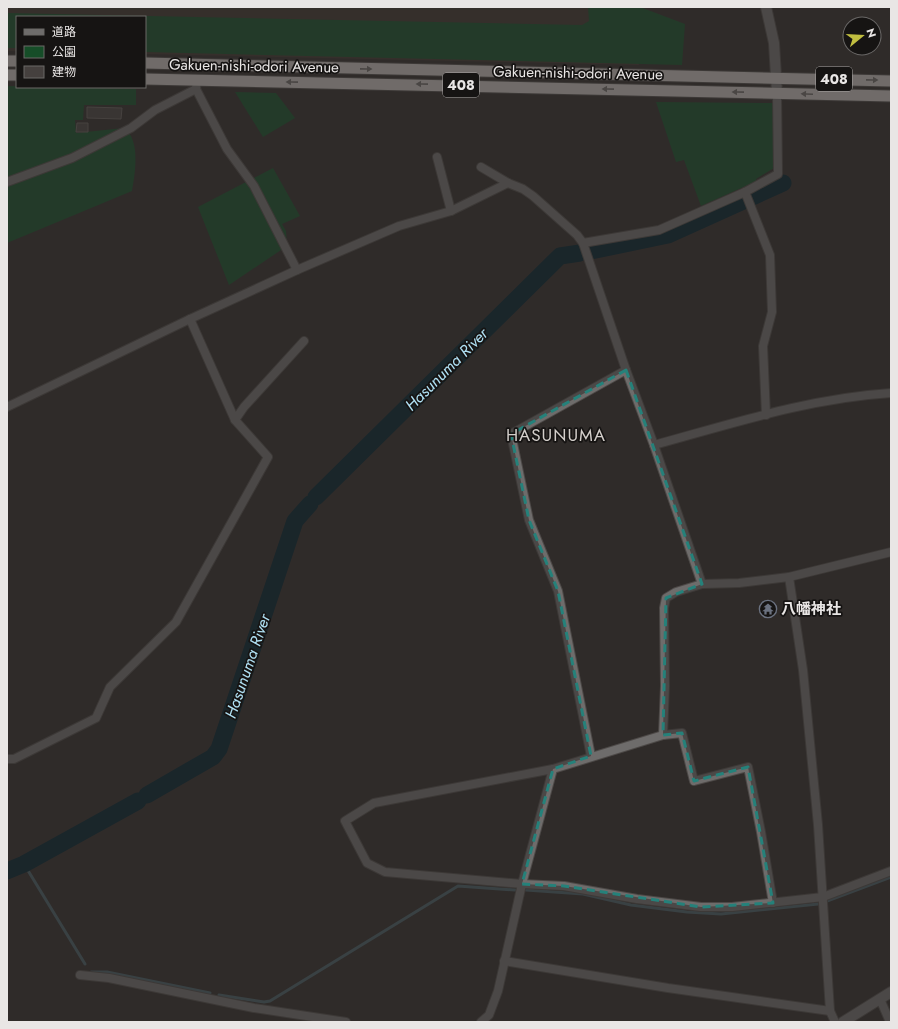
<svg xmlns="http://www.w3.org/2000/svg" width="898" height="1029" font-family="Jost,'Noto Sans JP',sans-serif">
<rect width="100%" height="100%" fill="#2f2b29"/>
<!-- built -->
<polygon fill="#3d332e" points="7,7 624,7 639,65 145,54 145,17 17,17 17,51 7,51"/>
<!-- green -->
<g fill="#164d28">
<polygon points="588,7 640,7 685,24 682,65 145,52 145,17 17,17 17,48 7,48 7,13 582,25 589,21"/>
<path d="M7,86l129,3v16h-52l-1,15h-8l1,13 48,-5c17,12 11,46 8,63l-125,52z"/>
<polygon points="235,92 276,93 295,118 263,137"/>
<polygon points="656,102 773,103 774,168 756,179 757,181 701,206 684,160 676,162"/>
<polygon points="273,168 300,216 282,224 286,231 287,246 229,285 198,207"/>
</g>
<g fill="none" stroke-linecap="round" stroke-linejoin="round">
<!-- stream -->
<g stroke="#465b63" stroke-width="3">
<polyline points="24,864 85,964"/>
<polyline points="526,890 583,894 631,905 687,912 721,914 818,904"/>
<polyline points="827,901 891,877"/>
<polyline points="91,972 107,972 210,993"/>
<polyline points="219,995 264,1002 270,1001 458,886 515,890"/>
</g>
<!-- river -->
<g stroke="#00202b" stroke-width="17">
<polyline points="591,251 668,235 783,183"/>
<polyline points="316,497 560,256 580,253"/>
<polyline points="147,795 213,757 219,749 295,521 310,504"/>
<polyline points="7,871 24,864 138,801"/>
</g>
</g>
<!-- building -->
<g fill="#45403e" stroke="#615c59">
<polygon points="87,107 122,108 121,119 87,118"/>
<polygon points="77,123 88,123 88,132 76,132"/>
</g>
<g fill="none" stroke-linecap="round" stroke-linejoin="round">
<defs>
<g id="minor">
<polyline points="196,89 227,149 254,186 297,270"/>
<polyline points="437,157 451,211"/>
<path d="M481,167l27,16 15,6 10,7 44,39 6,8 43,127 28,75c77,-21 156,-47 237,-52"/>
<polyline points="7,182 72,158 131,128 155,110 196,89 197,80"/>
<polyline points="745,192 770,255 772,312 763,346 766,415"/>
<polyline points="583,243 659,230 745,192 778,174 777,93"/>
<polyline points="7,407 190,319 297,270 399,226 451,211 508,183"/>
<polyline points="235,420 244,407 304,341"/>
<polyline points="654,445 702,584 739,583 789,577 891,552"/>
<polyline points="789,577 803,670 818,825 830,1011 835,1022"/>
<polyline points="663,735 682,733 694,781 748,767 761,832 773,903"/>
<polyline points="591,756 558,591 529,520 511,434 626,370"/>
<polyline points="7,759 14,759 96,718 110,687 176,622 268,457 235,420 190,319"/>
<polyline points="553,769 374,803 345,821 367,863 385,872 522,884 564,886 637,899 701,907 732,907 823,897 891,871"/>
<polyline points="504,961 668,988 830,1011"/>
<polyline points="80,975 109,978 254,1008 346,1022"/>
<polyline points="880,999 890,1022"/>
<polyline points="481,1022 489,1015 498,991 522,884 553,769 663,735 665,686 664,608 666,598 676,592 702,584"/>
</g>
<g id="tertiary">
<polyline points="766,7 774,43 777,93"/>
<polyline points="843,1022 891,992"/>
</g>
<g id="trunk">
<polyline points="7,61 17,61"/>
<polyline points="145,63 891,81"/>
<polyline points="7,75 17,75"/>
<polyline points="145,79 891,96"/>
</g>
</defs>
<!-- minor casing -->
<use href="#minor" stroke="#4d4947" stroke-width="10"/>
<!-- tertiary casing -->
<use href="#tertiary" stroke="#4d4947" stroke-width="12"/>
<!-- trunk casing -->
<use href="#trunk" stroke="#4d4947" stroke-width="13"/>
<!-- minor -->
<use href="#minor" stroke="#6e6c6b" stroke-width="8"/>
<!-- tertiary -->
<use href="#tertiary" stroke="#6e6c6b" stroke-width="10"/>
<!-- trunk -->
<use href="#trunk" stroke="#beb9b6" stroke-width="11"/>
</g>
<!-- one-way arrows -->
<defs><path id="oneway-solid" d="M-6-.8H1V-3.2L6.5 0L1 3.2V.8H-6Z"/></defs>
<g fill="#6a6664">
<use href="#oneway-solid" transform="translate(366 69) rotate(1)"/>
<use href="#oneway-solid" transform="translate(872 80) rotate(1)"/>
<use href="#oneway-solid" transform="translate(292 82) rotate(-179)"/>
<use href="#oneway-solid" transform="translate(422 84) rotate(-179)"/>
<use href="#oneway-solid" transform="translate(608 89) rotate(-179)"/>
<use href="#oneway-solid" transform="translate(738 92) rotate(-179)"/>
<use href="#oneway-solid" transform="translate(807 94) rotate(-178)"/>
</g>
<!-- marked area -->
<path d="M0 0H898V1029H0ZM626,370l76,214 -36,14 -3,137 19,-2 12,48 54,-14 25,136 -72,4 -137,-21 -42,-2 31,-115 38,-13 -33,-165 -29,-71 -18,-86z" fill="#2f2b29" fill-opacity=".55" fill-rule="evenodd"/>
<path fill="none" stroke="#25817a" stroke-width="3" stroke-dasharray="8 5" stroke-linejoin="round" d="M626,370l76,214 -36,14 -3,137 19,-2 12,48 54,-14 25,136 -72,4 -137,-21 -42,-2 31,-115 38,-13 -33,-165 -29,-71 -18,-86z"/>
<!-- icons -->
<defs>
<symbol id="temple-ring" viewBox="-11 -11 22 22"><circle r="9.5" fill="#161413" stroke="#6b7280" stroke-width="1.5"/><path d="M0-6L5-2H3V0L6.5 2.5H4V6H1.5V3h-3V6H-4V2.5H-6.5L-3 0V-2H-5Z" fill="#6b7280"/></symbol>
</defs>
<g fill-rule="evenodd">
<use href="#temple-ring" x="758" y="599" width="20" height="20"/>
</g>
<g text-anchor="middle" stroke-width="3.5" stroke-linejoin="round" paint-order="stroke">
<!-- shield labels -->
<g fill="#161413" stroke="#aaa7a6" stroke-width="1">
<rect x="816" y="67" width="36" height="24" rx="3"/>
<rect x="443" y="73" width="36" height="24" rx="3"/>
</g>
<g font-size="14" font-weight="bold" fill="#e9e6e5">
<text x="834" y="84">408</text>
<text x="461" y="90">408</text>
</g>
<!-- street labels -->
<g font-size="15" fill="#e9e6e5" stroke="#161413">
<text transform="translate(254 66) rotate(1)" y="5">Gakuen-nishi-odori Avenue</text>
<text transform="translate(578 73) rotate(1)" y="5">Gakuen-nishi-odori Avenue</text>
</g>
<!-- poi labels -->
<g font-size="15" font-weight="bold" fill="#e9e6e5" stroke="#161413" text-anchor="start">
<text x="781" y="614">八幡神社</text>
</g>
<!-- water labels -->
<g font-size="16" font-style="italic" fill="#b0e1f4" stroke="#161413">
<text transform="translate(446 369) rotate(-45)" y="6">Hasunuma River</text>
<text transform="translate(247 666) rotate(-71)" y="6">Hasunuma River</text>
</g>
<!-- quarter labels -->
<g font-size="17" letter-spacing="1" fill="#d3ceca" stroke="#161413">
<text x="556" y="441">HASUNUMA</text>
</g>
</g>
<!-- border -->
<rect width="898" height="1029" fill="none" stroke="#e9e6e5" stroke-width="16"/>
<!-- legend -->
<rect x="16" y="16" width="130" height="72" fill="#161413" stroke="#6a6867"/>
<rect x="24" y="29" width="20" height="6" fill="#6e6c6b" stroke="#6a6867"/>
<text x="52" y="36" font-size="12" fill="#e9e6e5">道路</text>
<rect x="24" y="46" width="20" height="12" fill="#164d28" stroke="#6a6867"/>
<text x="52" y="56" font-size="12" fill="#e9e6e5">公園</text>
<rect x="24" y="66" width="20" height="12" fill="#45403e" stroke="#6a6867"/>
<text x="52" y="76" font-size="12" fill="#e9e6e5">建物</text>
<!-- north arrow -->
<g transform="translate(862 36) rotate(72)"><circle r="19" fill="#161413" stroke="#6a6867"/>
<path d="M0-3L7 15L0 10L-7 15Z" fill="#c1be40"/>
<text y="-6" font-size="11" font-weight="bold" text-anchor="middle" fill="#e9e6e5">N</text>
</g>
</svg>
